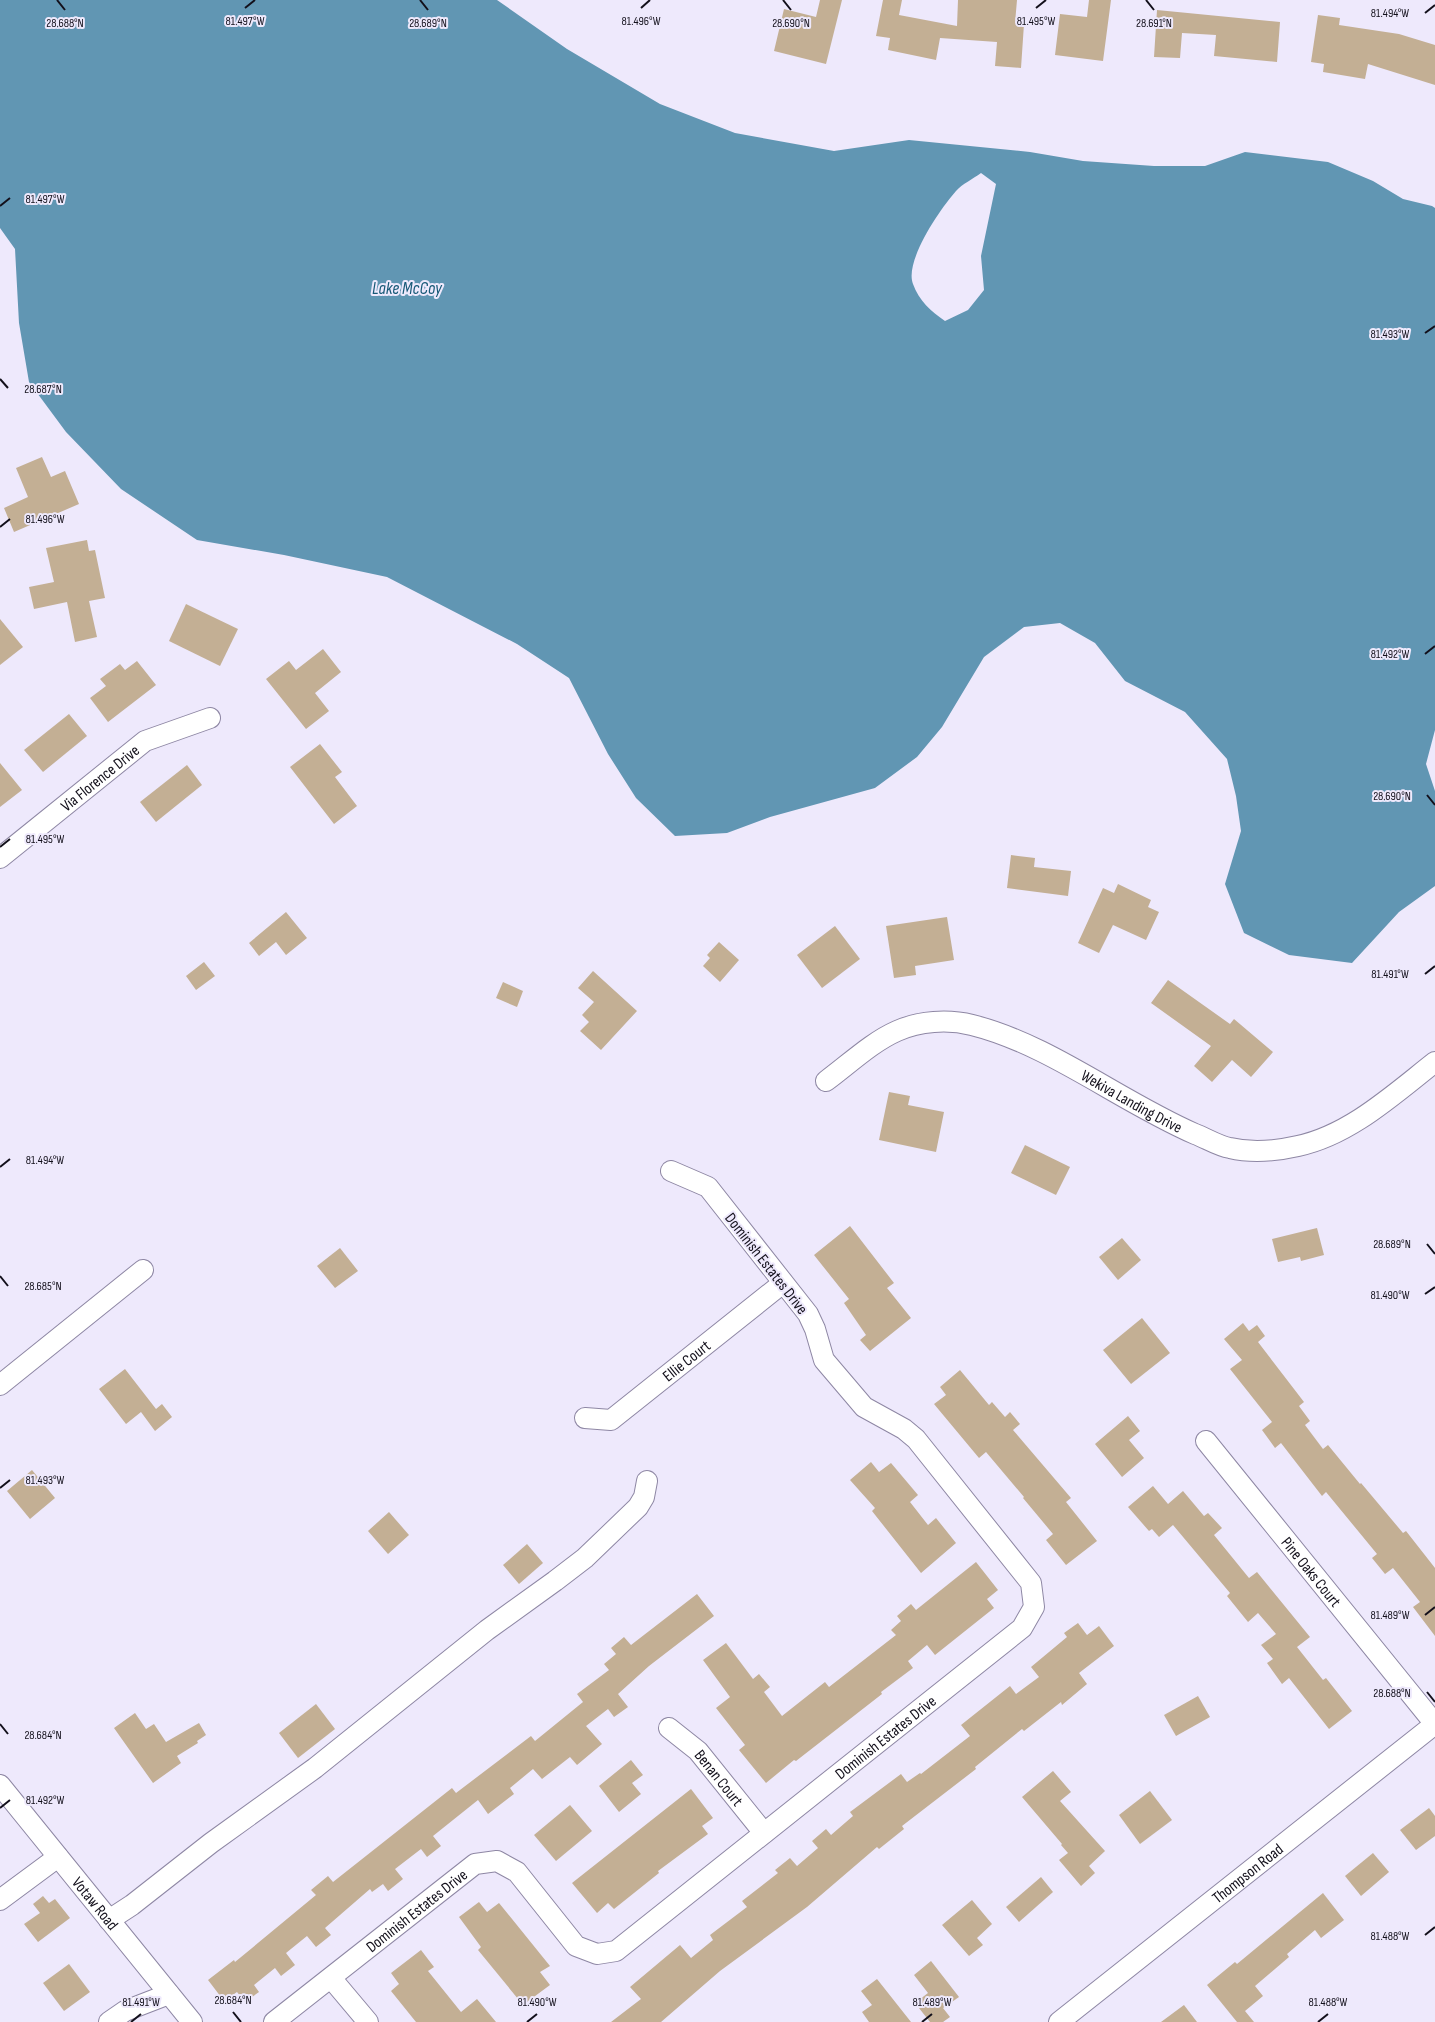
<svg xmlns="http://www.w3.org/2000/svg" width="1435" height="2022" font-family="'Sofia Sans Condensed',sans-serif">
<rect width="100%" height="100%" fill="#eee9fc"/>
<!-- water -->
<path fill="#6196b3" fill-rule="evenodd" d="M0,0h497l70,49 93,55 75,29 99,18 75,-11 121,12 53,9 71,5h51l40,-14 83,10 45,19 30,18 29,7 3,2v522l-9,34 9,27v95l-36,26 -47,51 -63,-8 -45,-22 -19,-49 16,-53 -5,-35 -9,-37 -42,-47 -60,-31 -30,-38 -35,-20 -36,4 -40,30 -42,70 -25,30 -42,31 -105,29 -43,16 -52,3 -39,-38 -28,-44 -39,-76 -52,-34 -130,-67 -103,-22 -87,-15 -76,-51 -55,-57 -37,-50 -10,-59 -4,-74 -15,-21zM981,173l15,11 -15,72 3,34 -16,20 -23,11c-14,-10 -26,-20 -32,-37 -9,-23 28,-76 43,-93 6,-7 17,-12 25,-18z"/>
<!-- building -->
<g fill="#c3af94">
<polygon points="820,0 842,0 826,64 774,51 784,9 816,17"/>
<polygon points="883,0 902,0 899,15 957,26 958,0 1017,0 1015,23 1024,24 1021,68 995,66 997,42 940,38 936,60 888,50 890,38 876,36"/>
<polygon points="1089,0 1111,0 1103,61 1055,55 1060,14 1087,17"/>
<polygon points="1157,10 1280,22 1277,62 1214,56 1216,35 1182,33 1180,58 1154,57"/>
<polygon points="1318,15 1340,18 1339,25 1399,34 1435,45 1435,85 1368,64 1365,79 1323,72 1324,64 1311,62"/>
<polygon points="42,457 51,477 65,471 79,504 14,532 4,508 28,497 16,468"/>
<polygon points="87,540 89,551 95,550 105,598 89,601 97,637 75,642 67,602 34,609 29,587 54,582 46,548"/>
<polygon points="186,604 238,629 220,666 169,641"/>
<polygon points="0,619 23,647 0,665"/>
<polygon points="323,649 341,672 315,693 329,711 306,729 266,679 289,661 296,670"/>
<polygon points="137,661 156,685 108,722 90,698 106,686 100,679 120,664 125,670"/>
<polygon points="69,714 87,736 43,772 24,750"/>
<polygon points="320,744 342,772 335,777 357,806 334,824 290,767"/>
<polygon points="0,763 22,790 0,807"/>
<polygon points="187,765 202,785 156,822 140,802"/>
<polygon points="1011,855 1035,858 1034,867 1071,871 1068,896 1007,888"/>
<polygon points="1118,884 1151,900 1148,907 1159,912 1146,940 1113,925 1099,953 1078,943 1103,888 1114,893"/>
<polygon points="286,912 307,938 286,955 276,942 259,956 249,943"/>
<polygon points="947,917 954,960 915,966 916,975 894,978 886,926"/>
<polygon points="835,926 860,959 822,988 797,955"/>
<polygon points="719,942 739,960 720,982 703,966 710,958 707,955"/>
<polygon points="204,962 215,976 196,990 186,976"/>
<polygon points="593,971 637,1011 601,1050 580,1031 589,1022 582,1015 594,1002 578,988"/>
<polygon points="1168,980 1230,1024 1234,1019 1273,1052 1251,1077 1232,1060 1212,1082 1194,1066 1211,1046 1151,1003"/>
<polygon points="503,982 523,991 517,1007 496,998"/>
<polygon points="889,1092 910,1096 908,1105 944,1112 936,1152 879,1140"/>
<polygon points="1025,1145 1070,1167 1056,1195 1011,1173"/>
<polygon points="850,1226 894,1283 887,1288 911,1318 870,1351 860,1340 866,1335 844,1303 849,1299 814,1255"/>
<polygon points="1317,1228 1324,1255 1301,1261 1300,1257 1278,1262 1272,1239"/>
<polygon points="1122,1238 1141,1260 1118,1280 1099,1257"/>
<polygon points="340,1248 358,1271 335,1288 317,1266"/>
<polygon points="1142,1318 1170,1353 1131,1384 1103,1350"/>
<polygon points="1243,1323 1249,1331 1257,1325 1265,1336 1258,1342 1304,1402 1299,1406 1310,1421 1305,1425 1323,1449 1328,1445 1360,1484 1361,1483 1403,1533 1406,1531 1435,1568 1435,1636 1413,1607 1420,1602 1393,1568 1385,1574 1372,1558 1377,1554 1326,1492 1322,1496 1281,1443 1275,1448 1262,1430 1272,1422 1230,1369 1242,1360 1224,1339"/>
<polygon points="125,1369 156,1409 162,1404 172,1417 155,1431 141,1412 126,1424 99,1389"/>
<polygon points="960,1370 989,1405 992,1402 1005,1417 1010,1412 1020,1424 1013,1430 1071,1498 1066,1502 1097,1541 1066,1565 1046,1540 1053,1534 1023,1498 1024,1497 986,1452 979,1458 934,1404 946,1395 940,1387"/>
<polygon points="1128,1416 1140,1431 1129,1440 1144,1458 1122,1477 1095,1444"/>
<polygon points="871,1462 879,1472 891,1463 918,1495 910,1502 928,1525 936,1518 956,1543 921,1573 872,1511 875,1508 850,1480"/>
<polygon points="32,1470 55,1498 30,1519 7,1491"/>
<polygon points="1153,1486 1168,1504 1183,1491 1204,1516 1208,1513 1222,1528 1214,1535 1249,1578 1257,1572 1310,1637 1297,1647 1323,1680 1326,1678 1352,1711 1329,1729 1289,1678 1282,1684 1267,1663 1273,1659 1261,1645 1276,1634 1258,1613 1248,1622 1227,1596 1230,1593 1173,1525 1159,1537 1152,1529 1149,1531 1128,1507"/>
<polygon points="389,1512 409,1535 388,1554 368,1531"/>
<polygon points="527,1544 543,1563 519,1584 503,1565"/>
<polygon points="976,1562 998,1590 987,1599 994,1608 935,1655 927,1645 908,1661 913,1668 881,1692 882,1694 796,1761 794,1760 766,1783 739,1750 745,1745 716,1708 730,1697 703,1660 726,1643 753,1679 759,1674 770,1687 764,1692 782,1716 825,1682 829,1687 896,1635 891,1630 901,1621 897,1616 911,1604 916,1610"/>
<polygon points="697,1594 714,1616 649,1666 618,1694 628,1707 614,1717 608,1709 586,1726 602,1744 577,1765 570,1757 542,1779 533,1769 510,1788 514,1794 488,1814 478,1800 433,1836 441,1846 427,1857 421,1849 395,1869 403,1879 388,1891 383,1884 372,1892 370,1889 325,1928 331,1935 316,1947 307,1936 286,1953 295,1965 281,1976 275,1968 254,1985 259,1992 245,2002 237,1992 224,2001 208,1980 234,1960 235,1962 316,1895 311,1890 328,1876 333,1882 452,1788 456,1793 531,1736 535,1741 583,1702 577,1694 609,1670 604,1664 616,1654 611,1648 624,1637 631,1645"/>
<polygon points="1078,1623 1087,1635 1099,1626 1114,1646 1079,1673 1087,1684 1062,1705 1061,1702 1024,1731 1022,1729 975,1767 976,1769 902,1826 904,1829 879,1849 877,1847 807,1907 720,1971 661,2022 611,2022 641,1999 630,1987 680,1945 691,1958 713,1940 710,1935 747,1907 742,1901 778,1873 775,1870 790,1858 797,1866 818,1848 812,1841 826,1829 831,1835 853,1816 850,1812 901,1774 907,1782 920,1773 921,1774 970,1736 961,1725 1010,1686 1016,1694 1039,1677 1031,1667 1067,1637 1064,1633"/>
<polygon points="1198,1696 1210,1717 1176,1736 1164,1715"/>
<polygon points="316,1704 335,1729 298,1758 279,1733"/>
<polygon points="135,1713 146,1729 154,1724 166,1742 199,1723 206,1735 197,1741 198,1743 177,1756 181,1763 153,1783 114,1728"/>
<polygon points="631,1760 643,1775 632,1783 641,1794 619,1812 599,1786"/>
<polygon points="1053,1771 1071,1792 1060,1801 1105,1851 1089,1866 1095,1873 1081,1886 1059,1860 1068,1853 1061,1845 1062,1844 1022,1797"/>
<polygon points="691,1789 713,1818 702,1826 708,1834 658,1871 659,1873 614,1909 608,1903 597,1913 572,1883"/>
<polygon points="1150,1791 1172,1820 1140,1844 1119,1815"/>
<polygon points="570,1805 592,1831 556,1861 534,1835"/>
<polygon points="1429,1808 1435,1816 1435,1836 1416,1850 1400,1830"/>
<polygon points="1373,1853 1389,1872 1361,1896 1345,1876"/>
<polygon points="1041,1877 1053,1892 1019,1922 1006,1907"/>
<polygon points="1323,1893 1344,1920 1321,1938 1315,1930 1287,1954 1289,1957 1255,1986 1263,1996 1245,2011 1254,2022 1237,2022 1207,1985 1235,1962 1237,1964"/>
<polygon points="43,1896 49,1903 55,1899 70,1918 38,1942 24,1924 40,1913 33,1904"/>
<polygon points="972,1900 992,1924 977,1938 983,1945 969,1956 942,1925"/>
<polygon points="479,1902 487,1912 499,1903 550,1966 540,1972 550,1985 523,2005 478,1950 481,1947 459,1917"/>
<polygon points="421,1950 434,1967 428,1971 461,2012 477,1999 496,2022 416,2022 391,1991 399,1984 391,1973"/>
<polygon points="931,1961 959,1997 943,2008 950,2017 943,2022 930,2022 915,2003 928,1993 914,1975"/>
<polygon points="69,1964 90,1992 64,2011 43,1983"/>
<polygon points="877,1979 911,2022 869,2022 862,2012 872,2005 861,1991"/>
<polygon points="1184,2005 1197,2022 1161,2022"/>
</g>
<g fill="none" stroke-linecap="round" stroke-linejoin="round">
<defs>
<g id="minor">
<path id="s1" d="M0,858l145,-117 65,-23"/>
<path id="s2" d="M826,1081c23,-17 46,-39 71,-50 22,-10 51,-12 75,-6 77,19 149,77 223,109 11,4 23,12 35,14 21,5 46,3 68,-2 52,-11 96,-52 137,-84"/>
<polyline points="0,1385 143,1270"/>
<path id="s3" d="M585,1418l26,2 172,-137"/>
<path id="s4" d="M1206,1441l229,283"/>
<path id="s5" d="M669,1728l29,23 66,82"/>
<path id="s6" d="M0,1785l192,237"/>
<polyline points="0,1900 58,1857"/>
<polyline points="109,1920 132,1905 211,1843 315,1768 487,1630 555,1581 585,1558 638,1507 644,1497 647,1481"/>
<polyline points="331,1978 368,2022"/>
<polyline points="109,2022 125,2011 169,1994"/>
<path id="s7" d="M274,2022l201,-158 22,-3 20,11 59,74 21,8 19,-3 406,-323 12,-21 -3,-24 -115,-144 -12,-10 -40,-22 -40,-47 -9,-31 -7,-15 -100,-127 -37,-16"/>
<path id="s8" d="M1059,2022l376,-298"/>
</g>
</defs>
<!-- minor casing -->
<use href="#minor" stroke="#8e87a4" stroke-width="22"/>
<!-- minor -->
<use href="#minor" stroke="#fff" stroke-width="20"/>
</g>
<!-- ticks -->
<path fill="none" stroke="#13101b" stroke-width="2" d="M57,0l8,10M420,0l8,10M783,0l8,10M1146,0l8,10M245,8l10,-8M641,8l9,-8M1036,8l10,-8M1425,13l10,-8M0,206l10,-8M1425,333l10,-7M0,379l8,9M0,527l10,-8M1425,654l10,-8M1427,795l8,10M0,847l10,-8M1425,974l10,-8M0,1167l10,-8M1427,1244l8,10M0,1276l8,10M1425,1294l10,-7M0,1488l10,-8M1425,1615l10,-8M1427,1692l8,10M0,1724l8,10M0,1808l10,-8M1425,1935l10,-8M233,2012l8,10M131,2022l10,-8M527,2022l10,-8M922,2022l10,-8M1318,2022l10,-8"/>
<g text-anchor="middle" stroke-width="4" stroke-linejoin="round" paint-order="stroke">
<!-- street labels -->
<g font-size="16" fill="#13101b" stroke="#eee9fc">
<text dy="6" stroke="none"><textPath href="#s1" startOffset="128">Via Florence Drive</textPath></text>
<text dy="6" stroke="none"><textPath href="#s2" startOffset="341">Wekiva Landing Drive</textPath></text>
<text transform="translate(767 1263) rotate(52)" y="6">Dominish Estates Drive</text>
<text dy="6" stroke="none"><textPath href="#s3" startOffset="122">Ellie Court</textPath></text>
<text dy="6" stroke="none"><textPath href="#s4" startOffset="168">Pine Oaks Court</textPath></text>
<text dy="6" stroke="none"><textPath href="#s7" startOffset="781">Dominish Estates Drive</textPath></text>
<text dy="6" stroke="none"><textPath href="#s5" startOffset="71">Benan Court</textPath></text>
<text dy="6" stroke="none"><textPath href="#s8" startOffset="240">Thompson Road</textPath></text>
<text dy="6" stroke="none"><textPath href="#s6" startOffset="152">Votaw Road</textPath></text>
<text dy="6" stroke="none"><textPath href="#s7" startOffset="181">Dominish Estates Drive</textPath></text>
</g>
<!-- water labels -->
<g font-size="18" font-style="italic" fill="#175977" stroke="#eee9fc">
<text x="407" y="294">Lake McCoy</text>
</g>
</g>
<g font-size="12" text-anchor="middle" fill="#13101b" stroke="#eee9fc" stroke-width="4" stroke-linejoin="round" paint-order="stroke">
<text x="1390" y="17">81.494°W</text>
<text x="245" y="25">81.497°W</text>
<text x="641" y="25">81.496°W</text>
<text x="1036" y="25">81.495°W</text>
<text x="65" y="27">28.688°N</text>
<text x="428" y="27">28.689°N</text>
<text x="791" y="27">28.690°N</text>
<text x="1154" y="27">28.691°N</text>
<text x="45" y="203">81.497°W</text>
<text x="1390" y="338">81.493°W</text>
<text x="43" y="393">28.687°N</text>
<text x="45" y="523">81.496°W</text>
<text x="1390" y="658">81.492°W</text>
<text x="1392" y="800">28.690°N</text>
<text x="45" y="843">81.495°W</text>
<text x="1390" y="978">81.491°W</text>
<text x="45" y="1164">81.494°W</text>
<text x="1392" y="1248">28.689°N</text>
<text x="43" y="1290">28.685°N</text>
<text x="1390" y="1299">81.490°W</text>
<text x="45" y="1484">81.493°W</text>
<text x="1390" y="1619">81.489°W</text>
<text x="1392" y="1697">28.688°N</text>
<text x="43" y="1739">28.684°N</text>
<text x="45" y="1804">81.492°W</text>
<text x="1390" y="1940">81.488°W</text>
<text x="233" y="2004">28.684°N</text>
<text x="141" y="2006">81.491°W</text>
<text x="537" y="2006">81.490°W</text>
<text x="932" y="2006">81.489°W</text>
<text x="1328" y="2006">81.488°W</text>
</g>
</svg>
